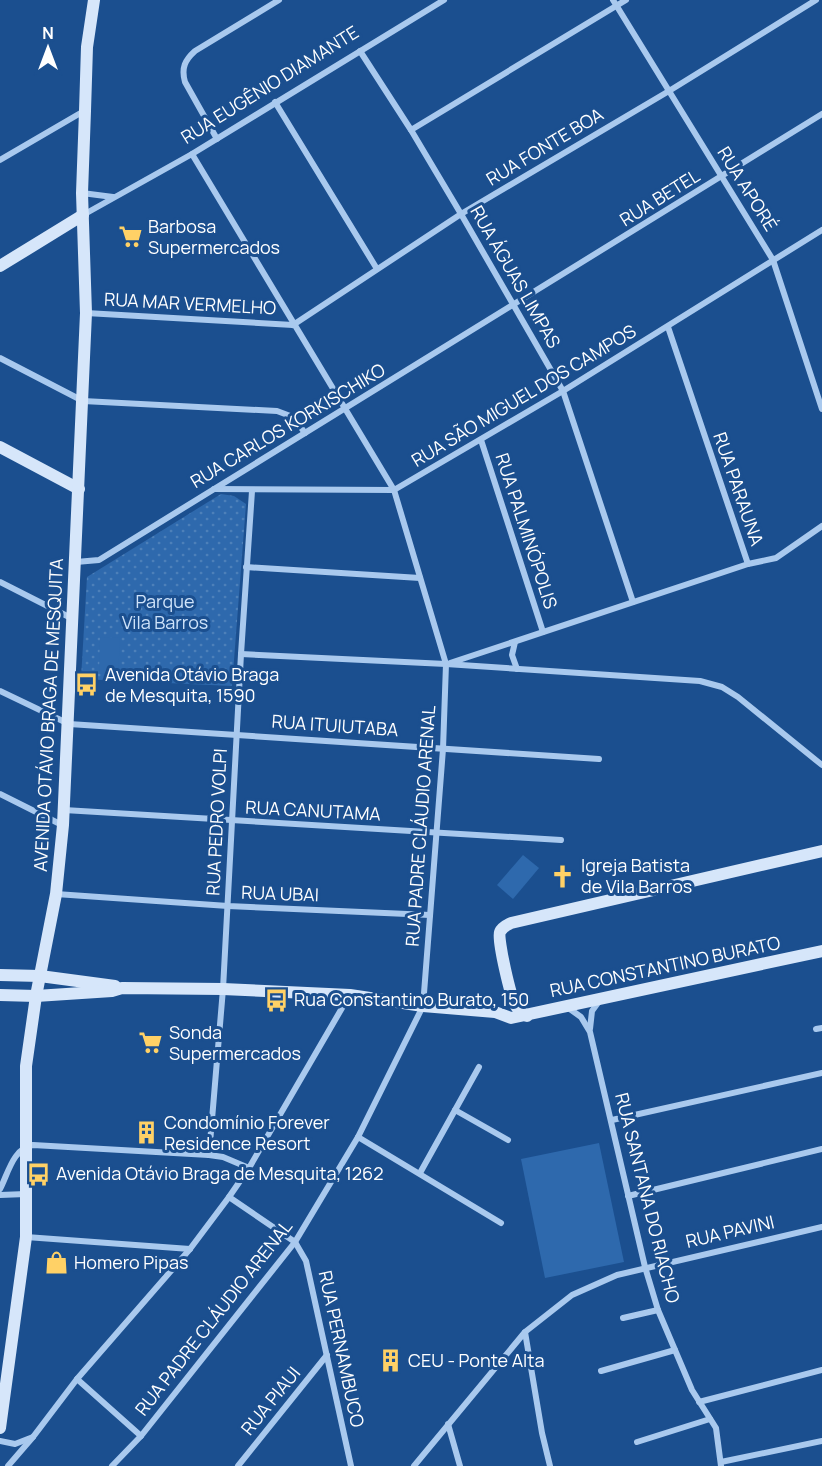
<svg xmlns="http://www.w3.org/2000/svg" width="822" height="1466" font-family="Manrope,sans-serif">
<defs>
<pattern id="green-dots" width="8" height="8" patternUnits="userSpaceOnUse" patternTransform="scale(1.5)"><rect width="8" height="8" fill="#2e69ad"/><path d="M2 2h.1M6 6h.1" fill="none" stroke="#4d80b9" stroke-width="1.8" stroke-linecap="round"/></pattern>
</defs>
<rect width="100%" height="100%" fill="#1b4f8f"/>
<!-- green -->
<polygon fill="url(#green-dots)" points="221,494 234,496 246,504 232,686 81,679 87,577"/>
<!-- pitch -->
<g fill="#2e69ad">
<polygon points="100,637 120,638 118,674 99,673"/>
<polygon points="523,855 539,868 513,899 497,885"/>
<polygon points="599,1143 624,1262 545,1278 521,1159"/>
</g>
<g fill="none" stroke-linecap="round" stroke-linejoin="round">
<!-- street -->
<g stroke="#a9c9ee" stroke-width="6">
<polyline points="613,0 773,260 822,409"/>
<polyline points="360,51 411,130 461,214 563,391 633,602"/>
<polyline points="275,102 377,269"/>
<polyline points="411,130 626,0"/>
<path d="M217,139l-32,-57c-4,-14 0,-22 10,-31l84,-51"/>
<polyline points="0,160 84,111"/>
<polyline points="82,193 113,197"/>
<polyline points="83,215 192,154 444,0"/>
<polyline points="86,313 293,325"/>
<polyline points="293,325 461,214 669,91 816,0"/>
<polyline points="0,358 83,401 277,411 293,417 305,433"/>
<polyline points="481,440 543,632"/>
<polyline points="214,489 394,490 563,391 822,230"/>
<polyline points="76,562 99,560 822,114"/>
<polyline points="748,564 776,558 822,526"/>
<polyline points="246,567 420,578"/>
<polyline points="0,582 73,619"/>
<polyline points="515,642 512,655 517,669"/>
<polyline points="241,654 446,664 700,681 722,687 738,697 822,765"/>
<polyline points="450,663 748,564 668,327"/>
<polyline points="0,691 69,724 599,759"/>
<polyline points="0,794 62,825"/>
<polyline points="64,810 561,840"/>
<polyline points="56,894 228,906 430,915"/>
<polyline points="567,1007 581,1017 590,1032 645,1267 658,1310 692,1390 716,1428 721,1466"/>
<polyline points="590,1029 592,1011 600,1000"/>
<polyline points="816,1029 822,1028"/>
<polyline points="455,1110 508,1140"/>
<polyline points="612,1120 822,1073"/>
<polyline points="358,1137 501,1223"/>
<polyline points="209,1155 223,989 241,654 252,491"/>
<polyline points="420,1173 479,1067"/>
<path d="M0,1189c8,-15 13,-41 33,-44l176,10 14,2 26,11"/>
<polyline points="0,1195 26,1194"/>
<polyline points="628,1196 822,1149"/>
<polyline points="229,1197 295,1242 306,1261 351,1466"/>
<polyline points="26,1237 190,1249"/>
<polyline points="623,1318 658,1310"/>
<polyline points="525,1332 542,1433 550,1466"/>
<polyline points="601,1371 675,1350"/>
<polyline points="77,1379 141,1436"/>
<polyline points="699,1402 822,1370"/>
<polyline points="448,1424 460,1466"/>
<polyline points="0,1441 15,1444 33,1437"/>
<polyline points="637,1442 710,1419"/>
<polyline points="721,1462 822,1441"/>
<polyline points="8,1466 33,1437 77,1379 190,1249 229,1197 249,1168 349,996"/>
<polyline points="112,1466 141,1436 295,1242 358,1137 423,1006 443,749 446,664 394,490 192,154"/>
<polyline points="238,1466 327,1355"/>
<polyline points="414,1466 525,1332 572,1295 617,1275 822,1227"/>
</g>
<!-- secondary -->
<g stroke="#d6e6fa" stroke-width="12">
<polyline points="0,266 83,215"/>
<polyline points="0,447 79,489"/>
<polyline points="0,975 40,976 115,986"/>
<polyline points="0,995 36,996 112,991 122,988 223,989 350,995 423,1006 495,1012 511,1018 822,951"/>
<path d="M527,1016c-3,-3 -9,-6 -11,-10 -5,-7 -19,-67 -16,-74 2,-5 7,-7 11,-9l311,-72"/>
<polyline points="0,1428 26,1237 26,1066 36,996 56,894 63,825 86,313 82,193 85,111 87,47 94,0"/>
</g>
</g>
<!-- icons -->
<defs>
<symbol id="supermarket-bare" viewBox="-9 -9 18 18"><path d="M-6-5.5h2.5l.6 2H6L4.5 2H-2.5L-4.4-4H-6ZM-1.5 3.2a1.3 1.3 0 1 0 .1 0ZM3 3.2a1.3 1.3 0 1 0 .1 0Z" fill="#ffd166" stroke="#1b4f8f" stroke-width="2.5" paint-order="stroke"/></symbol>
<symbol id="bus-bare" viewBox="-9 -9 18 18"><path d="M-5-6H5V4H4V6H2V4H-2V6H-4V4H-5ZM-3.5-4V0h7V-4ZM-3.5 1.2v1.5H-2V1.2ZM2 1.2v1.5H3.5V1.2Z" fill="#ffd166" stroke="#1b4f8f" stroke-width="2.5" paint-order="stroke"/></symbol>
<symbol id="church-bare" viewBox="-9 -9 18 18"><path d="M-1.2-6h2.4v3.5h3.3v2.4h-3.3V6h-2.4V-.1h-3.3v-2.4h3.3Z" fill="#ffd166" stroke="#1b4f8f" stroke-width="2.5" paint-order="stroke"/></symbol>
<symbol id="building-bare" viewBox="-9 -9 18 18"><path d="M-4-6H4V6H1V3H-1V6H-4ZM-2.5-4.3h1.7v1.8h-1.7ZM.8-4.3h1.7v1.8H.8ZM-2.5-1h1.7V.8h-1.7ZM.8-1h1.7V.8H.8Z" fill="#ffd166" stroke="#1b4f8f" stroke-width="2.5" paint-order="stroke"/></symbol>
<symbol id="shop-bare" viewBox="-9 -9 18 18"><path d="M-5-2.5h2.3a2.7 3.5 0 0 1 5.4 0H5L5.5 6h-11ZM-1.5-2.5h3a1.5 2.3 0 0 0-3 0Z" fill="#ffd166" stroke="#1b4f8f" stroke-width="2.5" paint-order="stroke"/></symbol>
</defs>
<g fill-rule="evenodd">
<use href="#supermarket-bare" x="114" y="220" width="33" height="33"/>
<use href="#bus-bare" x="70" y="668" width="33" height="33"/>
<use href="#church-bare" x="546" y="860" width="33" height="33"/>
<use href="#bus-bare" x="260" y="984" width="33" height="33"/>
<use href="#supermarket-bare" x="134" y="1026" width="33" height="33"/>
<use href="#building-bare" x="130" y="1116" width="33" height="33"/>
<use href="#bus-bare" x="22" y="1158" width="33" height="33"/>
<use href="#shop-bare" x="40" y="1246" width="33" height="33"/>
<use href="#building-bare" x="374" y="1344" width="33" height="33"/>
</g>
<g text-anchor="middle" stroke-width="6" stroke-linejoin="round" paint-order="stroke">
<!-- street labels -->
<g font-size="18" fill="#fff" stroke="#1b4f8f">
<text transform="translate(270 85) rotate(-32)" y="6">RUA EUGÊNIO DIAMANTE</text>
<text transform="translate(545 147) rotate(-31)" y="6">RUA FONTE BOA</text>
<text transform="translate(747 189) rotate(58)" y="6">RUA APORÉ</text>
<text transform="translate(660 198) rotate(-32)" y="6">RUA BETEL</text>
<text transform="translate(515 277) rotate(60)" y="6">RUA ÁGUAS LIMPAS</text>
<text transform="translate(190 304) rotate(3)" y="6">RUA MAR VERMELHO</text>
<text transform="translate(524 396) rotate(-31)" y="6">RUA SÃO MIGUEL DOS CAMPOS</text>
<text transform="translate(288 426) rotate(-31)" y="6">RUA CARLOS KORKISCHIKO</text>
<text transform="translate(738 489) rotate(71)" y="6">RUA PARAUNA</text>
<text transform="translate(526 531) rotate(72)" y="6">RUA PALMINÓPOLIS</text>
<text transform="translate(49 715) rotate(-87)" y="6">AVENIDA OTÁVIO BRAGA DE MESQUITA</text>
<text transform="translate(335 726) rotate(4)" y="6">RUA ITUIUTABA</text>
<text transform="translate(313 811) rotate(3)" y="6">RUA CANUTAMA</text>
<text transform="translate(217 822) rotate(-87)" y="6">RUA PEDRO VOLPI</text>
<text transform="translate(421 826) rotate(-86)" y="6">RUA PADRE CLÁUDIO ARENAL</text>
<text transform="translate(280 894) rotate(2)" y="6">RUA UBAI</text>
<text transform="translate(665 967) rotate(-12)" y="6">RUA CONSTANTINO BURATO</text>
<text transform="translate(647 1198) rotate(76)" y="6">RUA SANTANA DO RIACHO</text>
<text transform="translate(730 1232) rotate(-13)" y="6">RUA PAVINI</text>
<text transform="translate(214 1318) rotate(-52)" y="6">RUA PADRE CLÁUDIO ARENAL</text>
<text transform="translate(341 1349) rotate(78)" y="6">RUA PERNAMBUCO</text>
<text transform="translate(271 1401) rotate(-51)" y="6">RUA PIAUI</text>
</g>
<!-- poi labels -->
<g font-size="18" fill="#fff" stroke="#1b4f8f" text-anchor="start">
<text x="148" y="233">Barbosa<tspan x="148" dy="21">Supermercados</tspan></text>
<text x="105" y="681">Avenida Otávio Braga<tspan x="105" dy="21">de Mesquita, 1590</tspan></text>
<text x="581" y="872">Igreja Batista<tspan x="581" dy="21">de Vila Barros</tspan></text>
<text x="294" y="1006">Rua Constantino Burato, 150</text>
<text x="169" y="1039">Sonda<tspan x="169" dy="21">Supermercados</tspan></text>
<text x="164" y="1129">Condomínio Forever<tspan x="164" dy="21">Residence Resort</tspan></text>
<text x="56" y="1180">Avenida Otávio Braga de Mesquita, 1262</text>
<text x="74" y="1269">Homero Pipas</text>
<text x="408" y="1367">CEU - Ponte Alta</text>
</g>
<!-- park labels -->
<g font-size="18" fill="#cfe3fa" stroke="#1b4f8f">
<text x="165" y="608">Parque<tspan x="165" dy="21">Vila Barros</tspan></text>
</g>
</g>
<!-- north arrow -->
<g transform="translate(48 48)" stroke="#1b4f8f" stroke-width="4.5" paint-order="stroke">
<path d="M0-4.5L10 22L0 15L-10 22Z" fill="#ffffff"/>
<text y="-9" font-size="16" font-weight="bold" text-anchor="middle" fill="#ffffff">N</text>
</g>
</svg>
